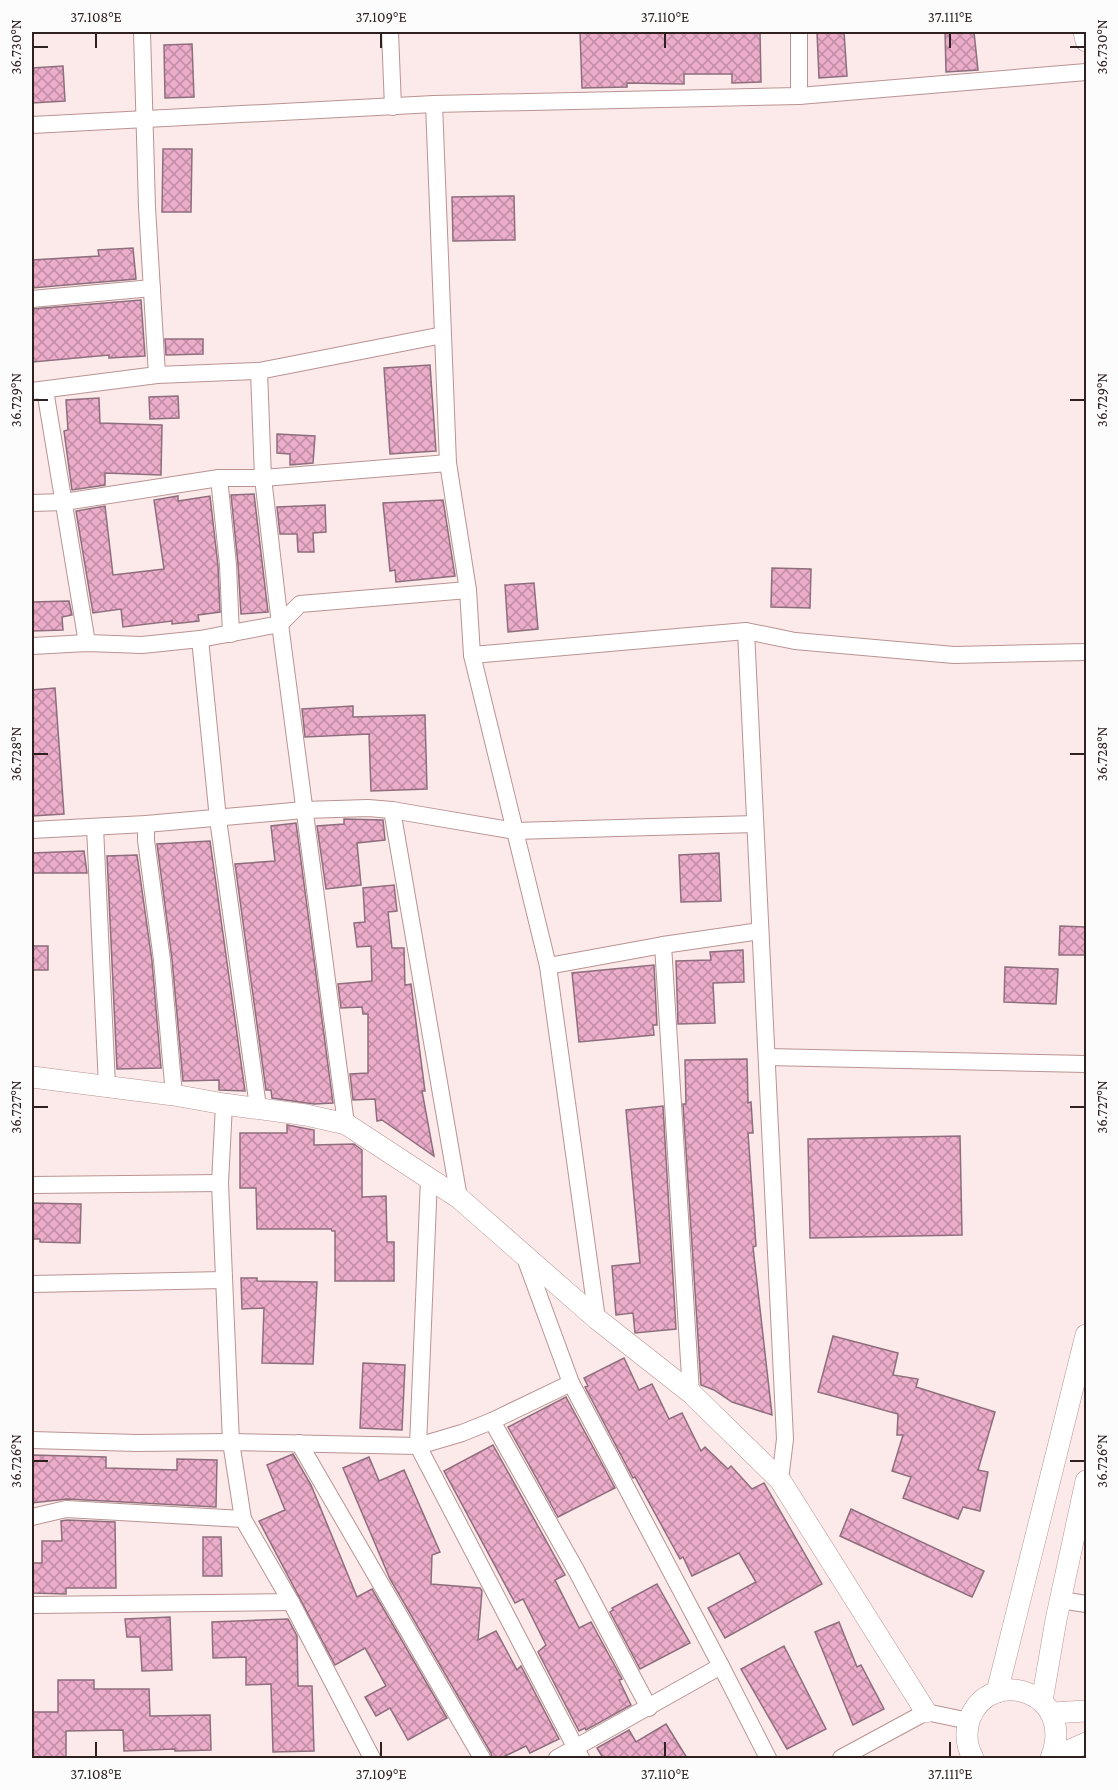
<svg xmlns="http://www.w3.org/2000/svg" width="1118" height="1790" font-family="'Crimson Pro',serif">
<defs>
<pattern id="building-cross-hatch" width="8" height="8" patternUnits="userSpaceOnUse" patternTransform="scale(1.5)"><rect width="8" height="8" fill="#ecadcb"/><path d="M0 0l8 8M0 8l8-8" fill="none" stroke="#c08ca4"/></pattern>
</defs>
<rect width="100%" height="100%" fill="#fbeae9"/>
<!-- building -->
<g fill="url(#building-cross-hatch)" stroke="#8e6e7d" stroke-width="1.5">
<polygon points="580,32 760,32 761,82 732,83 732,74 684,74 684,84 627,83 627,87 582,88"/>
<polygon points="817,32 844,32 847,76 819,78"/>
<polygon points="945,32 974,32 978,70 946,72"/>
<polygon points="192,44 194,97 165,98 164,45"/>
<polygon points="63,66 65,101 32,103 32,68"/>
<polygon points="163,149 192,149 191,212 162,212"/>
<polygon points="514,196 515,240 453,241 452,197"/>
<polygon points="133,248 136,279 32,288 32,260 99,256 98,250"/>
<polygon points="141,300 145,356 109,358 109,355 33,362 32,309"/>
<polygon points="165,339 203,339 203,354 166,355"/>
<polygon points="430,365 436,451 390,454 384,368"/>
<polygon points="178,396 179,418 150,419 149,397"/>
<polygon points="99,398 100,423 162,425 161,475 105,473 105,485 72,490 64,431 68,430 66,400"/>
<polygon points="277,434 315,436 313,463 290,465 290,454 277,453"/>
<polygon points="254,494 268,612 241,614 238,564 231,495"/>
<polygon points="178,496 178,501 210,496 218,566 220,612 198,615 199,621 172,624 172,621 123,627 121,609 93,613 76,511 105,506 113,575 164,569 154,500"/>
<polygon points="443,500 455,576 396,582 395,570 390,571 383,503"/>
<polygon points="325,505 326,532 313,533 314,552 298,552 297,534 280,534 277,507"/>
<polygon points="772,568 811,569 810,608 771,607"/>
<polygon points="534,583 538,629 508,632 505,585"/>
<polygon points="69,601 72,615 62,617 63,630 32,631 32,602"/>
<polygon points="55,688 64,814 32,816 32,690"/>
<polygon points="353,706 353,717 425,715 427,789 371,791 369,734 305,737 302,709"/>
<polygon points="344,819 383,820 385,840 357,843 361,885 326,889 317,826 344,824"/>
<polygon points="296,823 333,1103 314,1104 272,1098 271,1090 266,1090 235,864 275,861 271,826"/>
<polygon points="210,841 245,1091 219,1090 219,1080 183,1081 172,959 157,844"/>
<polygon points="84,851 87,873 32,873 32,853"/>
<polygon points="719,853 721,901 681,902 679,855"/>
<polygon points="137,855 152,961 161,1068 117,1069 107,856"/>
<polygon points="394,885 397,911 388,912 392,948 404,948 405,985 411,984 425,1091 422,1091 434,1156 382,1120 377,1121 375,1099 353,1100 350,1074 368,1073 368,1014 363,1014 362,1007 341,1008 338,984 372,981 371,946 357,947 354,923 365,922 363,888"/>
<polygon points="1060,926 1086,927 1086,955 1059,955"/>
<rect x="32" y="946" width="16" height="24"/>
<polygon points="743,950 744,982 713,983 715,1023 678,1024 676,961 711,960 710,952"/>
<polygon points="654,965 657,1025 653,1025 654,1035 579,1042 572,973"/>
<polygon points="1005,967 1058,969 1056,1004 1004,1002"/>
<polygon points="747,1059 748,1103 751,1102 753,1133 748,1133 756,1246 753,1247 772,1415 732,1402 714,1390 701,1385 683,1104 686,1104 685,1060"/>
<polygon points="663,1106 676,1329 635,1333 633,1313 616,1315 612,1266 640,1263 626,1110"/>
<polygon points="287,1125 314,1130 314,1145 354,1144 362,1150 362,1197 386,1196 387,1242 394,1242 394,1281 335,1281 335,1231 332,1231 331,1229 257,1229 256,1188 240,1188 240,1133 287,1133"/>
<polygon points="960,1136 962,1235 810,1238 808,1139"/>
<polygon points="32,1203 81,1204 80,1243 40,1242 40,1239 32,1239"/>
<polygon points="241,1278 257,1278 257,1281 317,1282 313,1364 262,1363 264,1308 242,1309"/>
<polygon points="833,1336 898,1353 893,1375 918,1379 916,1387 995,1412 978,1470 988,1472 980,1511 963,1507 958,1519 903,1498 911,1477 892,1471 903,1435 897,1435 898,1414 818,1392"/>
<polygon points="624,1358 639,1390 652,1384 669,1419 682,1413 701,1451 705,1447 728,1469 731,1466 752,1489 764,1483 822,1584 725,1638 708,1608 756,1582 739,1553 692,1576 683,1557 680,1559 635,1477 633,1478 585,1387 588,1386 584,1378"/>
<polygon points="363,1363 405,1365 402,1430 360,1428"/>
<polygon points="566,1397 615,1488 558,1517 508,1427"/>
<polygon points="493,1445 565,1575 555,1580 579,1628 591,1622 622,1679 619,1680 631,1705 586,1730 585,1728 579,1731 538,1652 546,1645 523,1599 515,1603 444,1471"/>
<polygon points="293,1454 311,1485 357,1597 372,1589 447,1718 408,1740 390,1708 376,1716 365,1697 386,1686 365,1648 335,1665 259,1521 285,1510 267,1465"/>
<polygon points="32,1455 106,1457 106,1468 177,1470 177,1459 217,1460 216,1507 67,1499 32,1503"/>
<polygon points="369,1457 379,1481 404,1470 440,1552 432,1555 431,1584 480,1588 482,1591 478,1640 496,1631 517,1670 521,1666 559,1739 530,1753 526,1746 501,1758 492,1758 491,1753 390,1579 343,1468"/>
<polygon points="851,1509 984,1571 972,1597 840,1536"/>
<polygon points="67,1520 115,1522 116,1588 66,1588 66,1594 32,1593 32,1563 42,1563 42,1541 62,1541 61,1521"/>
<polygon points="203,1537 221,1537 222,1576 203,1576"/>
<polygon points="657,1584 690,1643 640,1669 610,1612 613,1610 612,1608"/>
<polygon points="170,1617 172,1670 142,1671 140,1637 127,1637 125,1619"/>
<polygon points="288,1619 297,1636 298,1686 312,1686 314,1751 273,1752 271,1684 246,1685 246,1657 213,1658 212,1622"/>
<polygon points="839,1622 857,1667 861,1665 884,1709 853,1725 815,1632"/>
<polygon points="784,1646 826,1729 787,1749 741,1669"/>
<polygon points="58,1680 94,1680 94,1689 149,1689 150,1716 210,1715 211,1750 175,1751 175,1749 124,1751 123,1730 66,1731 66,1758 32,1758 32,1712 58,1712"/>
<polygon points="666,1724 687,1758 603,1758 597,1748 629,1730 636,1742"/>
</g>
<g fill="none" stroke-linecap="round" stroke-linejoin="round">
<defs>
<g id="minor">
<polyline points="142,32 147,207 157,375"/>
<polyline points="390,32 393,107"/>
<polyline points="799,96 799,32"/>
<polyline points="434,104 448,463 468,590 472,655 548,966 597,1319"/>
<polyline points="32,125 434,104 799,96 1086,72"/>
<polyline points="32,299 152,288"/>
<polyline points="259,371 263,478 280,624 346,1124"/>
<polyline points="45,390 87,643"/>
<polyline points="32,391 157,375 259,371 443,335"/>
<polyline points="219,478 228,565 231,634"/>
<polyline points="32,503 64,502 219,478 263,478 448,463"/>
<polyline points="746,631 785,1439 780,1480"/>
<polyline points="200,639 218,819 258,1107"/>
<polyline points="32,646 87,643 142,645 200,639 280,624 300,604 468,590"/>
<polyline points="472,655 746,631 795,641 954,655 1086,652"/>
<polyline points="392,810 459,1198"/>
<polyline points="146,824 146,840 162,960 174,1095"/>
<polyline points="95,827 107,1086"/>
<polyline points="32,830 146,824 304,810 368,808 392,810 515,831 755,824"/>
<polyline points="663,945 691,1393"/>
<polyline points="548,966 663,945 760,931"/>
<polyline points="767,1057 1086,1064"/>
<polyline points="224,1104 220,1183 231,1442 243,1519 291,1602 372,1758"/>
<polyline points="429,1178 418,1446 581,1758"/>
<polyline points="32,1185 220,1183"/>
<polyline points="524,1255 571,1383 721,1666 768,1758"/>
<polyline points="32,1284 224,1280"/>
<polyline points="492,1421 576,1570 649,1708"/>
<polyline points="32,1440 137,1443 231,1442 418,1446 462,1433 492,1421 571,1383"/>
<polyline points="299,1443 482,1758"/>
<polyline points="32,1517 66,1509 243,1519"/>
<polyline points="1061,1600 1086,1604"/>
<polyline points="32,1605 291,1602"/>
<polyline points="557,1758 721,1666"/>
<polyline points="841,1758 926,1712 969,1721"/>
</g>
<g id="tertiary">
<polyline points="1084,32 1086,41"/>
<polyline points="32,1077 174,1095 224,1104 306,1115 346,1124 459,1198 597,1319 691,1393 780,1480 926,1712"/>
<polyline points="997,1692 1086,1335"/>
<polyline points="1042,1701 1056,1620 1086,1481"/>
<polyline points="1052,1713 1086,1711"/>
<path d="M973,1758c-7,-13 -8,-26 -3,-40 21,-53 107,-26 81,40"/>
<polyline points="1052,1758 1086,1743"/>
</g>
</defs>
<!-- minor casing -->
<use href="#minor" stroke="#ba9393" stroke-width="18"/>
<!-- tertiary casing -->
<use href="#tertiary" stroke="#ba9393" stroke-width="22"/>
<!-- minor -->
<use href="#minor" stroke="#fff" stroke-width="16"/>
<!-- tertiary -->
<use href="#tertiary" stroke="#fff" stroke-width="21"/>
</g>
<!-- ticks -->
<path fill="none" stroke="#302121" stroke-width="2" d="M96,33v15M381,33v15M665,33v15M950,33v15M33,47h15M1070,47h15M33,400h15M1070,400h15M33,754h15M1070,754h15M33,1107h15M1070,1107h15M33,1461h15M1070,1461h15M96,1742v15M381,1742v15M665,1742v15M950,1742v15"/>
<!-- border -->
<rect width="1118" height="1790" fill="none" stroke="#fcfcfc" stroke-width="66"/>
<rect x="33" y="33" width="1052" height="1724" fill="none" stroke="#302121" stroke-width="2"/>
<g font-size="15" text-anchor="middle" fill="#302121">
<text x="96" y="22">37.108°E</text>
<text x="381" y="22">37.109°E</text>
<text x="665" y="22">37.110°E</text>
<text x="950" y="22">37.111°E</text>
<text transform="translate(16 47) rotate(-90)" y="5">36.730°N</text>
<text transform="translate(1102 47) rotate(-90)" y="5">36.730°N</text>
<text transform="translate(16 400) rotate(-90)" y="5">36.729°N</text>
<text transform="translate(1102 400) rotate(-90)" y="5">36.729°N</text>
<text transform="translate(16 754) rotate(-90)" y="5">36.728°N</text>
<text transform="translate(1102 754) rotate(-90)" y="5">36.728°N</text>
<text transform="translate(16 1107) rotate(-90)" y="5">36.727°N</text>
<text transform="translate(1102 1107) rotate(-90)" y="5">36.727°N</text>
<text transform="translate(16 1461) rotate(-90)" y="5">36.726°N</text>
<text transform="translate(1102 1461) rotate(-90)" y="5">36.726°N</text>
<text x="96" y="1779">37.108°E</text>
<text x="381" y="1779">37.109°E</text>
<text x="665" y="1779">37.110°E</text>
<text x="950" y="1779">37.111°E</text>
</g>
</svg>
